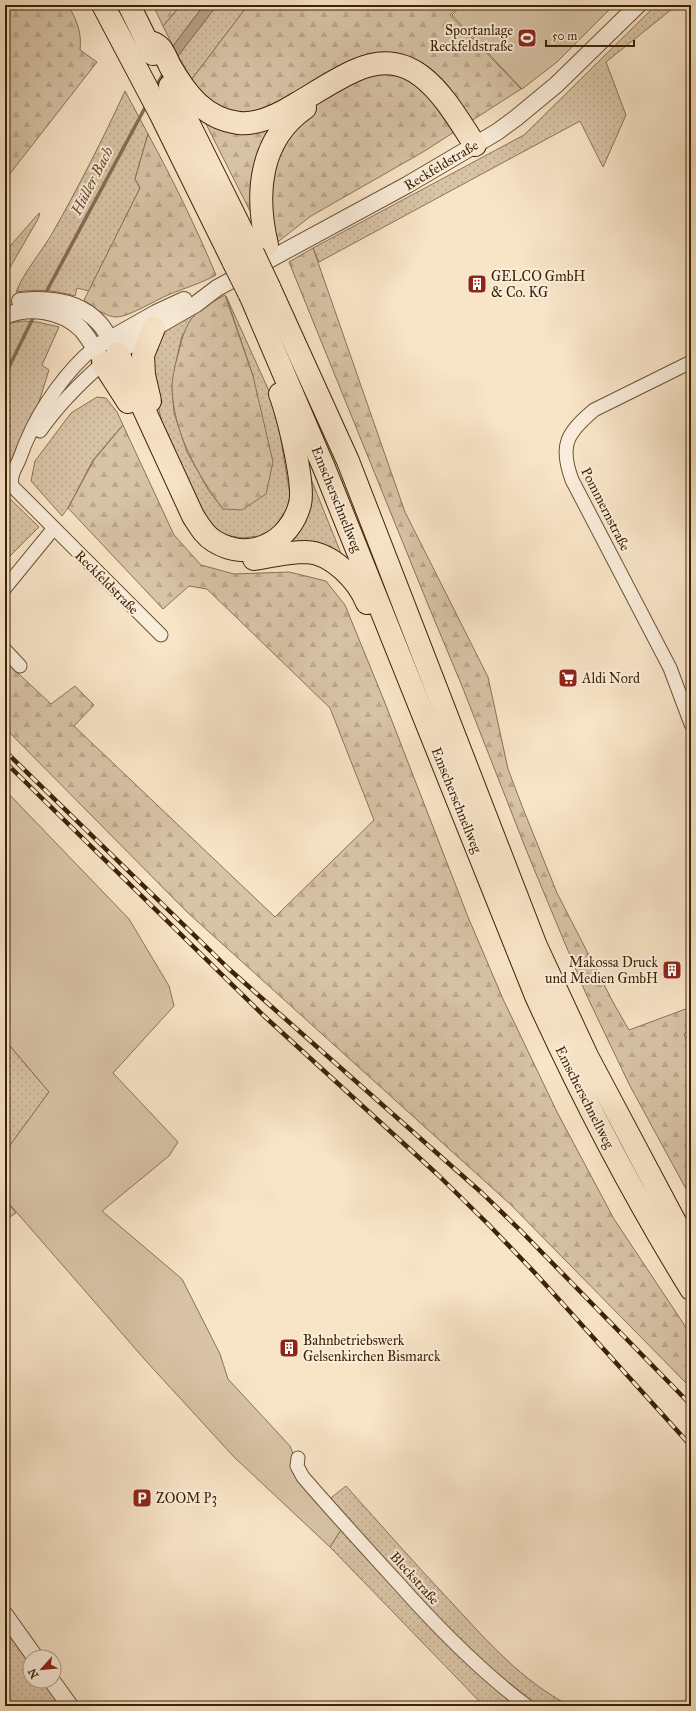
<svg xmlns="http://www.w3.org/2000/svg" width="696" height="1711" font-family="'IM FELL Great Primer',serif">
<defs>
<pattern id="grass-dots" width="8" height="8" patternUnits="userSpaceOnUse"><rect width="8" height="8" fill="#d8c3a6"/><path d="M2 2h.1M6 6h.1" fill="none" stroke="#baa78d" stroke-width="1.8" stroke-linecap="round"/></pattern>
<pattern id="forest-firs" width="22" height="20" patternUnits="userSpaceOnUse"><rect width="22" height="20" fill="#d8c3a6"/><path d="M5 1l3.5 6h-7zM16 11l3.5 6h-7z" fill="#baa78d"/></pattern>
</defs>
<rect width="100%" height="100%" fill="#f8e4c7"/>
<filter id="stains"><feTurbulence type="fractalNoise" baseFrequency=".005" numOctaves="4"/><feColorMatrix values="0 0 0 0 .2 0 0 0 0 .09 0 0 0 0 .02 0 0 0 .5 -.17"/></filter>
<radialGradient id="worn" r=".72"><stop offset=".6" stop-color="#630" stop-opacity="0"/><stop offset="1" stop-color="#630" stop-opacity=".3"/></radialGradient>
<!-- grass -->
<g fill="url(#grass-dots)" stroke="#8a7354">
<polygon points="181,5 204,5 173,46 163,26"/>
<polygon points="217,5 248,5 192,79 178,56"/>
<polygon points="656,5 677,5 606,62 626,115 603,167 580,121 319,262 313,248 524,135"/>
<path d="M125,91l23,43 -13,45 5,9 -51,103 -12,-3 -2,8c-20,-6 -38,-7 -59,-4 9,-22 25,-39 37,-60 26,-46 50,-93 72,-141z"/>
<polygon points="39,213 40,214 38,219 5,276 5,252"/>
<polygon points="226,296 269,391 280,434 290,495 287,509 273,529 259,536 242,538 221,534 201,513 166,440 148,362 163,333 168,328 199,311 182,336 177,357 172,386 174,413 187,452 209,491 223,509 253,376"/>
<polygon points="24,321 37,322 59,327 42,365 49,370 38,405 5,474 5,325 10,323"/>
<polygon points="97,397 106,398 117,412 123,425 93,460 68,508 62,516 31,481 35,461 71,413"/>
<polygon points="303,459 344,561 277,548"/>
<polygon points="5,494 39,527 5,561"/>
<polygon points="5,1040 49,1092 5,1152"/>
<polygon points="5,1199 16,1213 5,1220"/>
<path d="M346,1486c35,39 70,79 106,117 37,40 69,77 118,103h-86l-154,-159 16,-25 -19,-21z"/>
<polygon points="5,1622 30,1658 30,1681 46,1681 63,1706 5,1706"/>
</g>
<!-- forest -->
<g fill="url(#forest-firs)" stroke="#8a7354">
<path d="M5,5h63c9,15 14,28 12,45l17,12 -92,118z"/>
<polygon points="153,5 181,5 163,26"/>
<polygon points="248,5 459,5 450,15 521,89 423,152 311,216 279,241 260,231 199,110 192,79"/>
<path d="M148,134c25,46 48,93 68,141 -16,9 -32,13 -48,20 -12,5 -40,22 -51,22 -12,0 -24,-10 -33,-17l56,-112 -5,-9z"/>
<polygon points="313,248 405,512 488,677 508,769 522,806 557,893 614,1004 629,1030 691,1007 691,1028 684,1034 691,1052 691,1198 630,1086 586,994 527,852 462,686 429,607 289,262"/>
<path d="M225,295l28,81 20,86 -7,32 -24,16 -19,-1c-26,-35 -50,-77 -51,-122 0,-11 4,-25 7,-36 3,-14 8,-31 20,-40 7,-7 18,-11 26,-16z"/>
<polygon points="123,425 174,535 201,565 234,574 289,572 326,581 345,605 385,703 468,917 503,999 557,1112 614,1219 691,1335 691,1388 510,1204 187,912 5,728 5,661 51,704 75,686 94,705 74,726 275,917 374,820 330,708 207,589 189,586 163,609 68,508 94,460"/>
</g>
<!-- garden -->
<g fill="#d8c3a6" stroke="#8a7354">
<polygon points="462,5 614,5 557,62 522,89 452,15"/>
<polygon points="5,790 129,919 169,986 174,1006 113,1073 178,1142 169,1156 102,1211 182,1279 220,1354 228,1379 290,1446 298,1466 346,1522 330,1547 234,1457 146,1361 5,1199 5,1152 49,1092 5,1040"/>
</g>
<!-- water -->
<polygon fill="#b8a284" stroke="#866f50" points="204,5 217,5 178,56 173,46"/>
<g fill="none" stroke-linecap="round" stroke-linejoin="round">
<!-- stream -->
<g stroke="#866f50" stroke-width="3.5">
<polyline points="155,88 165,71"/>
<polyline points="44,296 147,104"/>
<polyline points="5,375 35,314"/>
</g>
<defs>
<g id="minor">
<path d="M94,348c-26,21 -54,60 -67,92 -3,6 -5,13 -8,20 -4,9 -9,15 -7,26l149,149"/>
<path d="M691,362l-97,48c-27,23 -35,35 -22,70l98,188 21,56"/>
<path d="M40,431c18,-26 39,-47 63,-68"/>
<polyline points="5,588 54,528"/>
<polyline points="5,650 20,666"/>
<path d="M298,1458l-1,8 6,11c31,36 63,71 95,106 40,45 81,87 129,123"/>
</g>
<g id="tertiary">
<path d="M20,301c28,-3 60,0 80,23 6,7 10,16 15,24"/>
<path d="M5,316c24,-11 57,-6 76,13 9,10 15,22 22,34l51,-35 42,-24 21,-16 190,-103 90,-53 19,-14 40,-33 82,-80"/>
<polyline points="94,348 156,313 184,300"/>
<polyline points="5,1615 35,1657"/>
<polyline points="52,1681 70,1706"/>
</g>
<g id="motorway">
<polyline points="103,5 160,113 234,263"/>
<polyline points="129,5 153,54"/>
<path d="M146,41c4,1 9,2 12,5 5,3 9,14 12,20 16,28 35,53 69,57 20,2 41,-9 57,-19 19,-11 38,-24 58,-33 62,-29 92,30 121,74"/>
<polyline points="170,86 253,253"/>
<path d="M267,245c-12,-51 -8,-105 38,-137"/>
<polyline points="269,287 348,461 536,946 587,1056 691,1252"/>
<path d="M251,297l74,173 211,526c46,101 97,199 155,293"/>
<path d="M118,353l75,163c6,9 11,19 21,25 35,22 76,2 86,-37 5,-20 -12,-89 -20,-110"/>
<polyline points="103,363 128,402"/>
<polyline points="150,401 144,375 143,355 154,328"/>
<path d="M254,559c17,-3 35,-7 52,-7 26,1 52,28 61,51"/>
</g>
</defs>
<!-- minor casing -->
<use href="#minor" stroke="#6b5333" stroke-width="15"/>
<!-- tertiary casing -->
<use href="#tertiary" stroke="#6b5333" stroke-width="18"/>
<!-- motorway casing -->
<use href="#motorway" stroke="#3c2302" stroke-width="24"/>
<!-- minor -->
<use href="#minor" stroke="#faeddb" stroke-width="13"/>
<!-- tertiary -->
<use href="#tertiary" stroke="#faeddb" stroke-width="16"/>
<!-- motorway -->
<use href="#motorway" stroke="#f8e4c7" stroke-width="22"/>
<defs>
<g id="rail">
<polyline points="5,751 229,969 482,1193 520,1230 691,1405"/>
<polyline points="5,762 264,1016 437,1174 488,1224 535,1273 691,1446"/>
</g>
</defs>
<!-- rail casing -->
<use href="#rail" stroke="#3c2302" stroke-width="4.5"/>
<!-- rail -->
<use href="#rail" stroke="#faeddb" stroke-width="3" stroke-dasharray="9" stroke-linecap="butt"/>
<defs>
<g id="motorway-bridge">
<polyline points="253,253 269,287"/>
<polyline points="234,263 251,297"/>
</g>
</defs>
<!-- motorway-bridge casing -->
<use href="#motorway-bridge" stroke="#3c2302" stroke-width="24" stroke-linecap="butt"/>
<!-- motorway-bridge -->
<use href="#motorway-bridge" stroke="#f8e4c7" stroke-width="22"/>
</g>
<!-- icons -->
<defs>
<symbol id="stadium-square" viewBox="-11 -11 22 22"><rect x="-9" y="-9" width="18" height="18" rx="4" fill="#8f2418" stroke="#faeddb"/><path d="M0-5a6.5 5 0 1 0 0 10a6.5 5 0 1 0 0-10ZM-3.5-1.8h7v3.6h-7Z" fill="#fff"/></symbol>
<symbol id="building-square" viewBox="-11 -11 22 22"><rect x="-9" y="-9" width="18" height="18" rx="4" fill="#8f2418" stroke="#faeddb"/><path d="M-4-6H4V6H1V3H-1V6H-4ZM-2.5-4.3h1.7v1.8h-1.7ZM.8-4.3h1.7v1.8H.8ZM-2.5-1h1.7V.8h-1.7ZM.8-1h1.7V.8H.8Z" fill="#fff"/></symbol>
<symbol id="supermarket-square" viewBox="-11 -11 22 22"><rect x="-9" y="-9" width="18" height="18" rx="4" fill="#8f2418" stroke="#faeddb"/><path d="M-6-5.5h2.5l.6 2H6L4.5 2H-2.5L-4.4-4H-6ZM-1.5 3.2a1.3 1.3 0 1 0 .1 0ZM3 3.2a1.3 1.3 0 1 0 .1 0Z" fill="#fff"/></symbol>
<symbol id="parking-square" viewBox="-11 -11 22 22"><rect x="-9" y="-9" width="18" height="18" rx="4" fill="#8f2418" stroke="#faeddb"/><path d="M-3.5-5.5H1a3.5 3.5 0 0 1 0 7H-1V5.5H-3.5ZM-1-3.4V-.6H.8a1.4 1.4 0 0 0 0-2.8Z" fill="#fff"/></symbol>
</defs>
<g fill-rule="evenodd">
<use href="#stadium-square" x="516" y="27" width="22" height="22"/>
<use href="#building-square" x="466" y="273" width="22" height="22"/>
<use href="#supermarket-square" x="557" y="667" width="22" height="22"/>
<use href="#building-square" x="661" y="959" width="22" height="22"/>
<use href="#building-square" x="278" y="1337" width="22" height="22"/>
<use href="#parking-square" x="131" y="1487" width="22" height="22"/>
</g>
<g text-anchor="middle" stroke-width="4" stroke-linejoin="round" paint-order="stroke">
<!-- poi labels -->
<g font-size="14" fill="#3c2302" stroke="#faeddb" text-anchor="start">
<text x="513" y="35" text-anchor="end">Sportanlage<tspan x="513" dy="16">Reckfeldstraße</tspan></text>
<text x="491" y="281">GELCO GmbH<tspan x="491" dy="16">&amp; Co. KG</tspan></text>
<text x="582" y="683">Aldi Nord</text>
<text x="658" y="967" text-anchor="end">Makossa Druck<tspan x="658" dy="16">und Medien GmbH</tspan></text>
<text x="303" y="1345">Bahnbetriebswerk<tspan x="303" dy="16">Gelsenkirchen Bismarck</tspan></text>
<text x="156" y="1503">ZOOM P3</text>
</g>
<!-- street labels -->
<g font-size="14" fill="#3c2302" stroke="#faeddb">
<text transform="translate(441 165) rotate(-31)" y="5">Reckfeldstraße</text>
<text transform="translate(337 499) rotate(68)" y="5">Emscherschnellweg</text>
<text transform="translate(606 509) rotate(63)" y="5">Pommernstraße</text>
<text transform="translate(107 582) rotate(45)" y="5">Reckfeldstraße</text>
<text transform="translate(457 800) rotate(68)" y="5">Emscherschnellweg</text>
<text transform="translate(585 1097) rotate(63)" y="5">Emscherschnellweg</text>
<text transform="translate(415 1578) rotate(48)" y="5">Bleckstraße</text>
</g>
<!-- water labels -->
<g font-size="15" font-style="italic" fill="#674f30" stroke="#faeddb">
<text transform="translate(92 181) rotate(-63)" y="5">Hüller Bach</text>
</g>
</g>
<!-- margin -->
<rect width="696" height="1711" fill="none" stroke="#f8e4c7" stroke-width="20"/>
<rect x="6" y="6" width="684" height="1699" fill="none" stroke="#3c2302" stroke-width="2"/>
<rect x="10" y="10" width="676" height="1691" fill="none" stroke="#3c2302"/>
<!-- north arrow -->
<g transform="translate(42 1669) rotate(243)"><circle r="19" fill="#faeddb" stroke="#ae9c84"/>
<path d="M0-3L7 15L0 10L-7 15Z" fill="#8f2418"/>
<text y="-6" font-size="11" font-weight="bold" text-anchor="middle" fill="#3c2302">N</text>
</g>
<!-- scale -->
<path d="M546 40v6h88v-6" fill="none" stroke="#3c2302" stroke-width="2"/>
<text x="552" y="40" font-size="12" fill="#3c2302" stroke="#faeddb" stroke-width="3" paint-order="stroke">50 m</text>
<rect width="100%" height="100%" filter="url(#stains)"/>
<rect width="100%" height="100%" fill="url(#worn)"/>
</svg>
